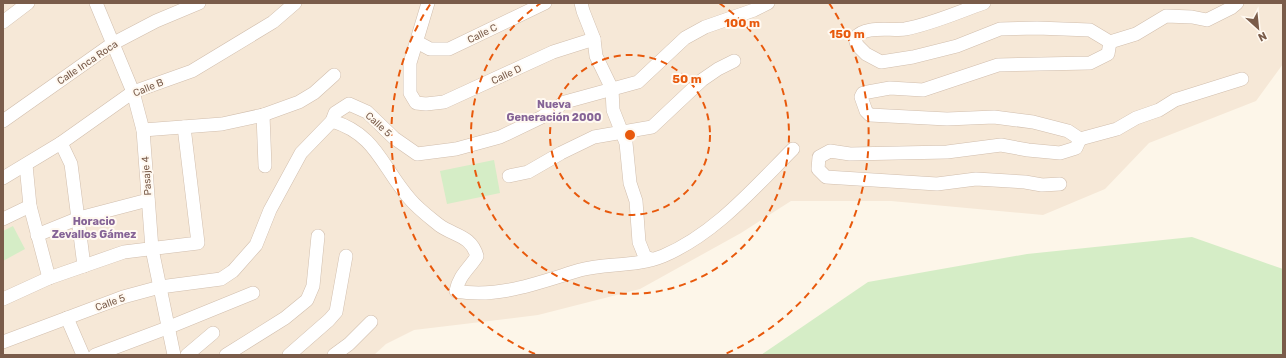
<svg xmlns="http://www.w3.org/2000/svg" width="1286" height="358" font-family="Rubik,sans-serif">
<rect width="100%" height="100%" fill="#fdf6e9"/>
<!-- residential -->
<polygon fill="#f6e8d7" points="3,3 1283,3 1283,64 1256,101 1149,143 1105,189 1043,215 891,201 791,201 741,233 640,289 538,315 414,330 386,344 374,355 3,355"/>
<!-- green -->
<g fill="#d5edc6">
<polygon points="494,160 500,193 447,204 440,171"/>
<polygon points="13,226 25,249 3,261 3,231"/>
<polygon points="1192,237 1283,269 1283,355 761,355 868,282 1027,254"/>
</g>
<g fill="none" stroke-linecap="round" stroke-linejoin="round">
<defs>
<g id="minor">
<polyline points="96,3 133,92 143,130 152,249 174,355"/>
<polyline points="428,3 410,63 410,93 416,103 426,104 444,102 553,52 594,39"/>
<polyline points="581,3 583,11 594,39 596,56 612,89 613,110 626,143 630,183 636,201 639,242 645,257 651,259"/>
<path d="M984,3c-26,9 -52,21 -79,26 -15,2 -40,-4 -50,9l2,7 9,9 15,8 32,-5 44,-11 43,-17 37,-1 53,2 20,12 26,-8 30,-18 26,1 15,3 24,-12 6,-5"/>
<polyline points="3,22 28,3"/>
<polyline points="417,42 430,49 449,49 545,3"/>
<polyline points="1110,42 1108,54 1090,63 998,65 923,90 890,88 868,92 863,93 861,97 866,111 870,115 947,119 994,117 1033,122 1068,131 1080,139 1117,129 1136,118 1159,110 1175,100 1242,79"/>
<polyline points="263,115 265,166"/>
<polyline points="3,121 112,44 156,21 199,3"/>
<path d="M332,121c44,13 50,46 77,77 8,10 20,19 30,27 15,11 32,10 38,31 -8,13 -18,19 -21,35 42,8 84,-9 124,-21 26,-7 56,-3 83,-14 52,-22 91,-68 130,-107"/>
<polyline points="143,130 222,124 263,115 299,102 314,93 334,75"/>
<polyline points="61,143 71,164 84,266"/>
<polyline points="26,165 30,206 49,278"/>
<polyline points="509,176 528,172 561,153 594,137 652,127 702,80 718,69 734,61"/>
<polyline points="3,178 61,143 133,92 192,71 273,22 295,3"/>
<polyline points="1060,184 1042,185 1025,182 976,179 937,184 826,177 818,169 819,157 830,151 850,154 947,152 1001,145 1028,150 1060,153 1076,148 1080,139"/>
<polyline points="3,219 30,206"/>
<polyline points="37,235 79,218 148,200"/>
<polyline points="3,299 49,278 124,252 198,243 184,127"/>
<polyline points="67,318 83,355"/>
<polyline points="3,342 123,297 160,287 221,279 233,271 256,245 270,210 301,153 332,121 335,113 349,104 367,112 394,138 417,154 456,149 500,137 542,117 565,102 638,82 685,38 705,27 754,10 768,3"/>
<polyline points="95,355 167,328 253,293"/>
<polyline points="187,355 213,333"/>
<polyline points="226,355 285,318 307,300 313,286 318,236"/>
<polyline points="289,355 329,320 336,312 346,256"/>
<polyline points="334,355 349,344 371,322"/>
</g>
</defs>
<!-- minor casing -->
<use href="#minor" stroke="#d1bead" stroke-width="14"/>
<!-- minor -->
<use href="#minor" stroke="#fff" stroke-width="13"/>
</g>
<!-- distance rings -->
<g fill="none" stroke="#e8590c" stroke-width="2" stroke-dasharray="7 5">
<circle cx="630" cy="135" r="80"/>
<path d="M719 3A159 159 0 1 1 541 3"/>
<path d="M535 354A239 239 0 0 1 431 3M829 3A239 239 0 0 1 725 354"/>
</g>
<g text-anchor="middle" stroke-width="4" stroke-linejoin="round" paint-order="stroke">
<!-- street labels -->
<g font-size="10" fill="#7a5c4a" stroke="#fff9f1">
<text transform="translate(482 33) rotate(-26)" y="4">Calle C</text>
<text transform="translate(87 62) rotate(-34)" y="4">Calle Inca Roca</text>
<text transform="translate(506 74) rotate(-25)" y="4">Calle D</text>
<text transform="translate(148 87) rotate(-22)" y="4">Calle B</text>
<text transform="translate(379 124) rotate(42)" y="4">Calle 5</text>
<text transform="translate(146 176) rotate(-94)" y="4">Pasaje 4</text>
<text transform="translate(110 302) rotate(-20)" y="4">Calle 5</text>
</g>
<!-- neighbourhood labels -->
<g font-size="11" font-weight="bold" fill="#856396" stroke="#fff9f1">
<text x="554" y="108">Nueva<tspan x="554" dy="13">Generación 2000</tspan></text>
<text x="94" y="225">Horacio<tspan x="94" dy="13">Zevallos Gámez</tspan></text>
</g>
</g>
<circle cx="630" cy="135" r="6" fill="#e8590c" stroke="#fff9f1" stroke-width="2"/>
<g font-size="12" text-anchor="middle" font-weight="bold" fill="#e8590c" stroke="#fff9f1" stroke-width="4" stroke-linejoin="round" paint-order="stroke">
<text x="742" y="27">100 m</text>
<text x="847" y="38">150 m</text>
<text x="687" y="83">50 m</text>
</g>
<!-- border -->
<rect width="1286" height="358" fill="none" stroke="#7a5c4a" stroke-width="8"/>
<!-- north arrow -->
<g transform="translate(1258 28) rotate(153)" stroke="#fff9f1" stroke-width="3" paint-order="stroke">
<path d="M0-3L7 15L0 10L-7 15Z" fill="#7a5c4a"/>
<text y="-6" font-size="11" font-weight="bold" text-anchor="middle" fill="#7a5c4a">N</text>
</g>
</svg>
